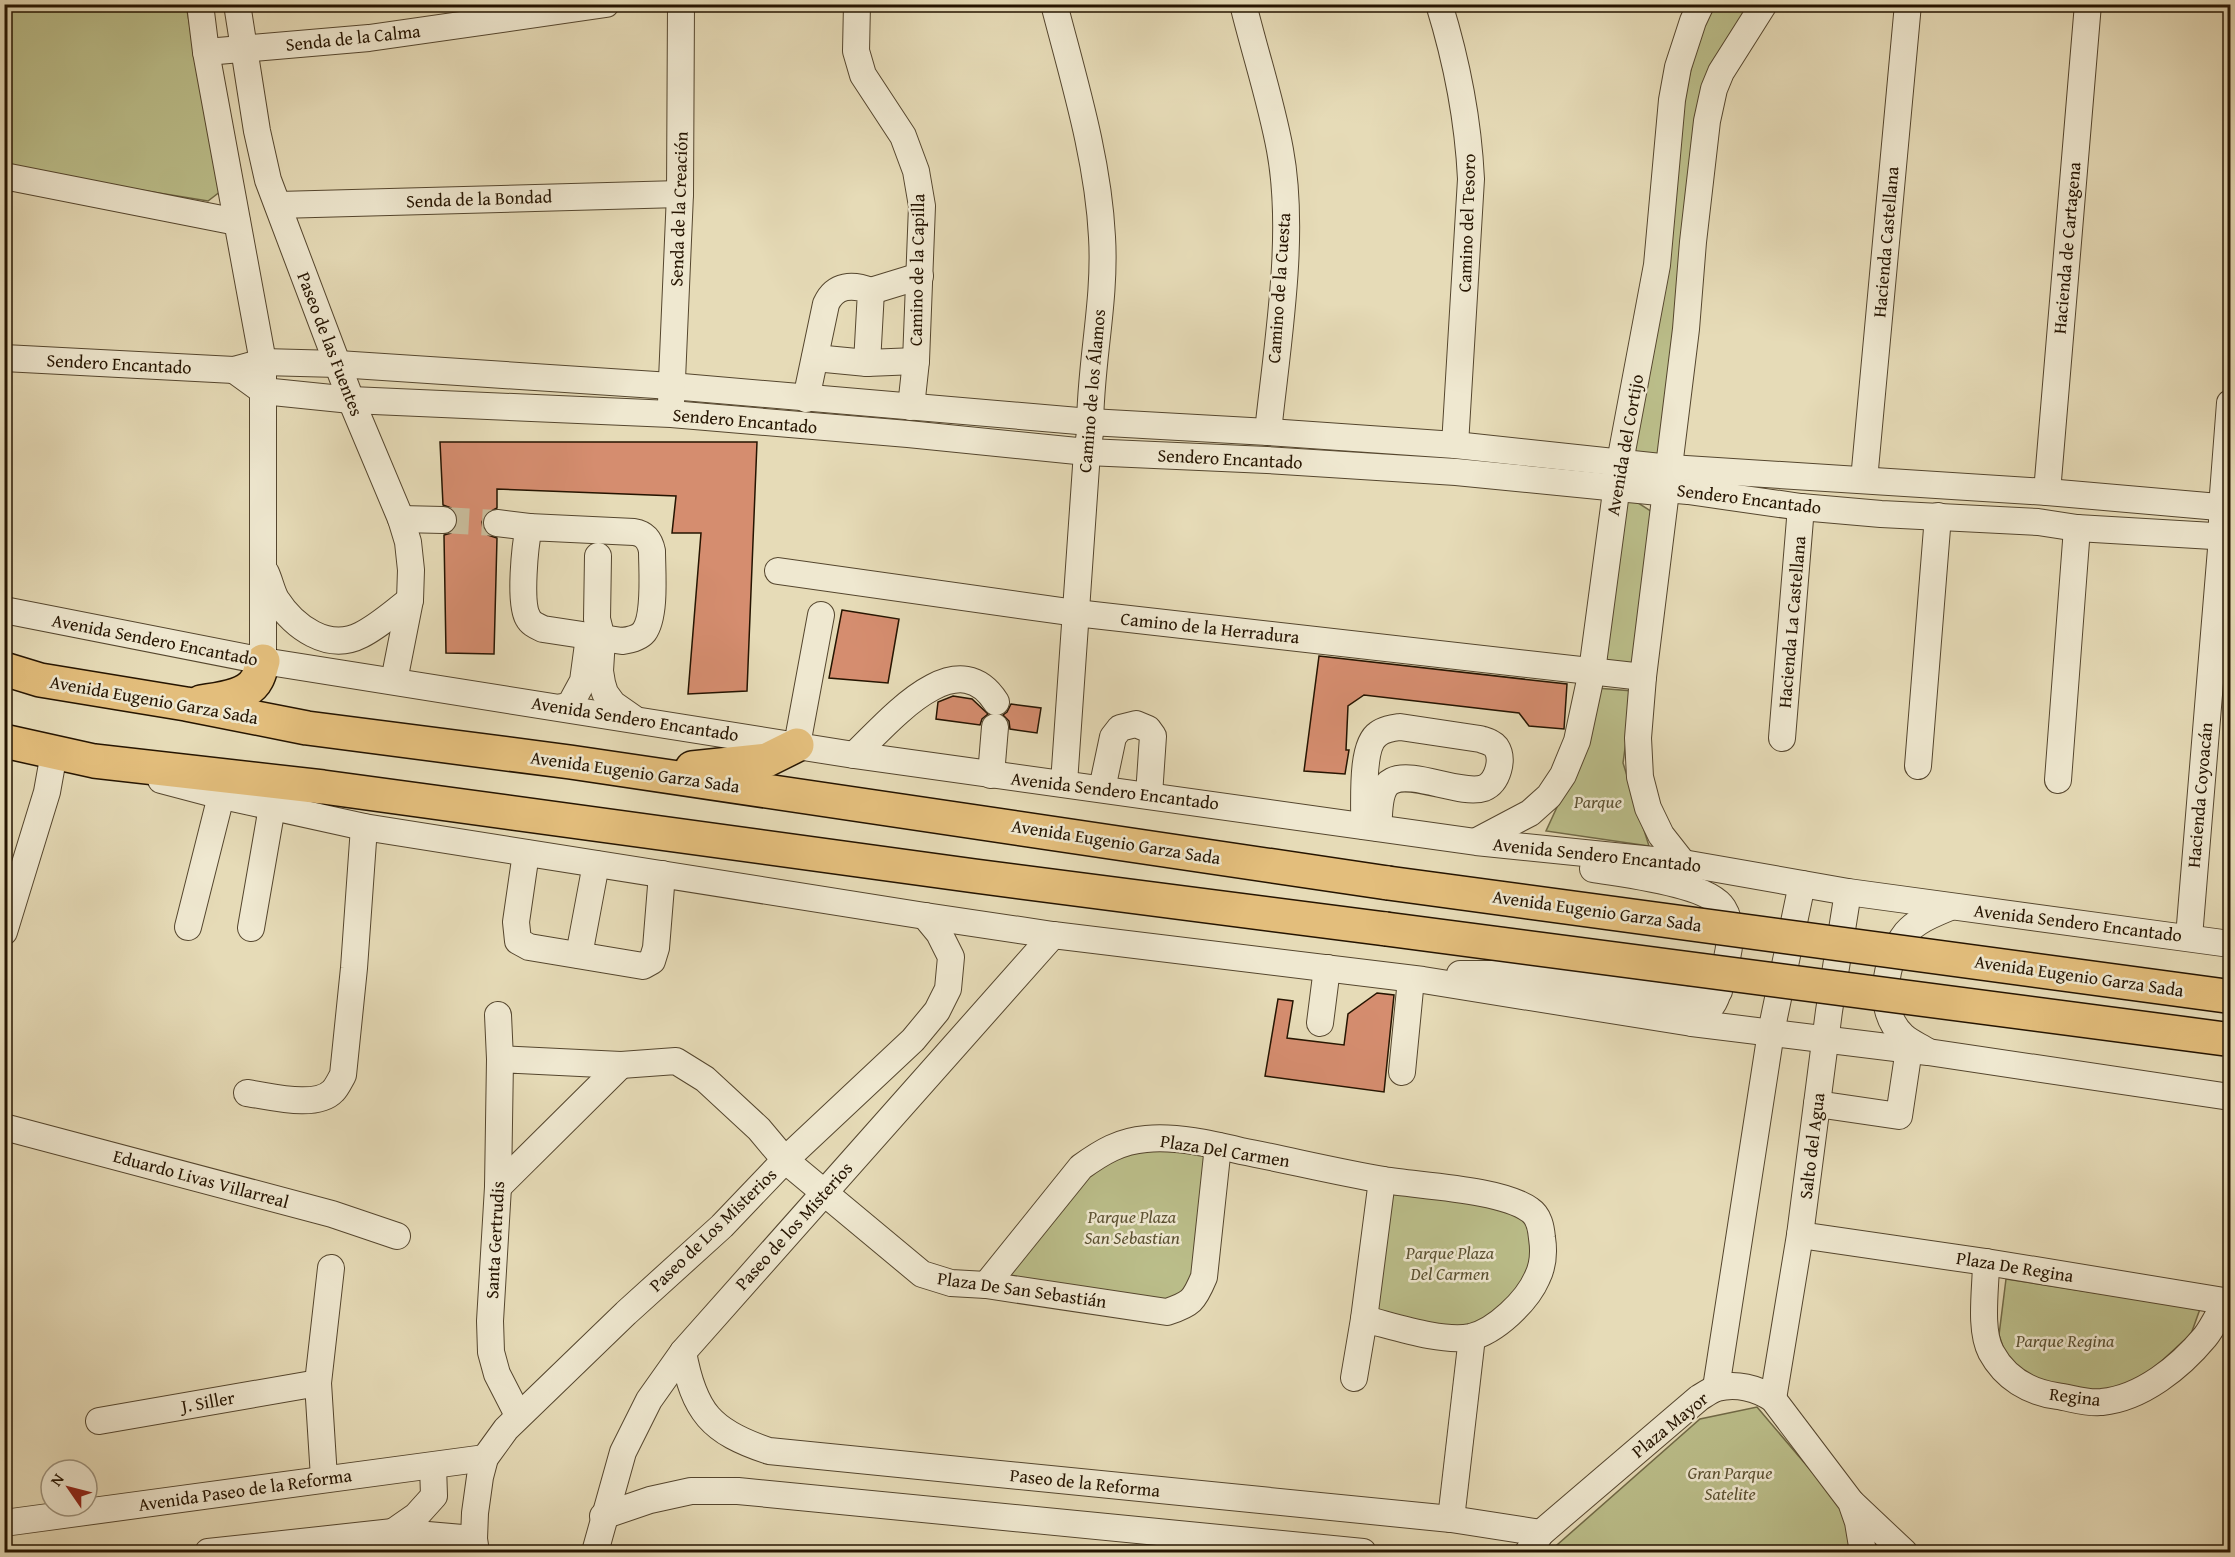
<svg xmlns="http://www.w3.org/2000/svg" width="2235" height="1557" font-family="'Gentium Book Plus',serif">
<rect width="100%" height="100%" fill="#e6dbb7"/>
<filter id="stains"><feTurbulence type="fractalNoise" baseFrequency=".00333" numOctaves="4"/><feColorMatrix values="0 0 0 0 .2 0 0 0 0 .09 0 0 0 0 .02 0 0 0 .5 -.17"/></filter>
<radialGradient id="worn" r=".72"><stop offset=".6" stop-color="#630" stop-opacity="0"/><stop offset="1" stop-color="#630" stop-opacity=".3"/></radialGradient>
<!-- green -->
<g fill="#bbbe8a" stroke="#706946" stroke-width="1.5">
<polygon points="4,5 186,5 221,191 208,201 5,168"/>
<polygon points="1707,5 1753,5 1727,48 1663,452 1653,455 1629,452 1675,133"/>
<polygon points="1624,494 1657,515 1636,666 1600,664"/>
<polygon points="1596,688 1633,691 1623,763 1649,846 1546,831 1570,779"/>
<polygon points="1218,1146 1186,1306 986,1285 1101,1153"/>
<polygon points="1382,1180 1531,1210 1538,1277 1472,1337 1364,1319"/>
<polygon points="2006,1279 2200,1309 2191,1334 2154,1368 2110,1397 2012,1373 1999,1335"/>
<polygon points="1757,1407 1853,1520 1850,1552 1549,1552 1700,1419"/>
</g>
<!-- building -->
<g fill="#d58d6f" stroke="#251401" stroke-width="1.5">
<polygon points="440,442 757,442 747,691 688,694 701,533 672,533 676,496 497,489 497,508 485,514 482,522 483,529 488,535 497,538 494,654 446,653 444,535 451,533 455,528 458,520 456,512 451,508 443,505"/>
<polygon points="842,610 899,619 888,683 829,678"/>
<polygon points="1319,656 1567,684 1564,729 1529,726 1519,713 1364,695 1348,706 1346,750 1349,750 1345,774 1304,771"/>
<polygon points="953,696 972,699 988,714 982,719 980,725 936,719 938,702"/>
<polygon points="1011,704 1041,708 1037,733 1010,729 1009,721 1003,715 1007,712"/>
<polygon points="1377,993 1394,995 1384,1092 1265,1076 1278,999 1293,1001 1287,1038 1344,1045 1348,1014"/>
</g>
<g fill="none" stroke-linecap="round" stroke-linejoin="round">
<!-- minor-tunnel -->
<polyline stroke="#c9bd9c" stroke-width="26" stroke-dasharray="26 13" stroke-linecap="butt" points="443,520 497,523"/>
<defs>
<g id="minor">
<polyline points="200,4 206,52 263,362 263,661"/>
<polyline points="237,4 257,131 268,180 351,400 401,519 408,542 411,570 410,600 394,681"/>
<polyline points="857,4 856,51 863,75 903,136 916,171 922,206 916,361 911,407"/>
<path d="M1054,4c20,77 44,154 48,233 4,66 -13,131 -12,196l-3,19 -23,331"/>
<path d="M1243,4c12,49 28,97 37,146 16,86 -3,195 -12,282"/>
<path d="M1439,4c18,58 29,114 32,175l-16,266"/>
<polyline points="206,52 369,38 606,4"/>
<polyline points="4,176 237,222"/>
<polyline points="278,205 680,194"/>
<polyline points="871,291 920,276"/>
<polyline points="4,358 234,370 263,362 338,364 671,386 1090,422 1268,432 1455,445 1670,468 2047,492 2230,508"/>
<polyline points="815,358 867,363 916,361"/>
<polyline points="234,370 263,391 351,400 671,414 908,434 1087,452 1267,460 1456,472 1659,492 1666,489 1688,491 1801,507 1881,514 2038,522 2077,528 2230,537"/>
<path d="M806,399l20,-95c9,-20 27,-20 45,-13l-4,72"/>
<polyline points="671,403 680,194 681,4"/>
<polyline points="1864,480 1908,4"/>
<polyline points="2047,492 2088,4"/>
<polyline points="401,519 443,520"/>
<polyline points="497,523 529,527"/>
<path d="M529,527l105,5c12,2 16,9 18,19 0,20 4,65 -8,81 -5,6 -14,8 -22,9l-79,-12c-6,-3 -12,-5 -15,-11 -9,-15 -3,-73 1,-91z"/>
<polyline points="598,556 597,619 602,639 600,671 602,683 605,693 613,704 633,718"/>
<polyline points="778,571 1076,613 1643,677"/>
<path d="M266,573c4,9 6,19 10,26 18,28 52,53 85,36 18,-9 33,-23 49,-35"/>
<polyline points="4,610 263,661 854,755 1476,842 1683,863 1848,892 2230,944"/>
<polyline points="562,707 570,705 583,681 588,644"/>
<polyline points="1782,738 1801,507"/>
<polyline points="797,745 821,615"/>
<path d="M854,755c33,-31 102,-116 142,-53"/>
<polyline points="1918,766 1938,516"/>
<polyline points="991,775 995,727"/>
<polyline points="161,780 214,794 364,827 925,916 1053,935 1423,980 1692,1023 1928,1052 2230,1097"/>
<polyline points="2058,780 2077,528"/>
<polyline points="1102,789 1113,737 1120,728 1136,724 1148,729 1153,736 1149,795"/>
<path d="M1364,826c1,-21 -4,-80 14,-92 6,-5 15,-6 22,-7l80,12c6,2 12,3 16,8 8,12 2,35 -12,41 -23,8 -71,-18 -92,-7 -15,7 -12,33 -14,47"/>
<polyline points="1477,841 1530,813 1549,796 1563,775 1577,741 1592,671 1620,462 1657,265 1672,100 1678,67 1693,21 1701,4"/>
<polyline points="526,853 516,922 518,941 529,947 643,966 652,961 656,948 662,874"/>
<polyline points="1683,863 1661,835 1648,808 1640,777 1638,738 1643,677 1686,329 1693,242 1707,121 1714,89 1721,72 1764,4"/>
<path d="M1593,869c29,5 115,14 130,39 10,16 7,40 2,58 -7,27 -7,41 -33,57"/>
<polyline points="188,927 221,796"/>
<polyline points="251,928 272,807"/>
<polyline points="4,932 47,792 54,753"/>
<polyline points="2189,937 2222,537 2222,507 2230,403"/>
<polyline points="579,955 596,864"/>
<polyline points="1460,974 1498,974 1685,999 1701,1000 1719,991"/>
<polyline points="498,1015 500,1059"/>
<polyline points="1320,1023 1327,968"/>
<path d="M1927,1051c-8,-5 -18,-9 -24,-15 -28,-26 -18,-76 3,-103 11,-13 28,-19 44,-26"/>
<polyline points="1402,1072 1411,979"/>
<path d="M247,1093c23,3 69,16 86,-2 4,-4 7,-11 10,-16l11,-107 10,-141"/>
<polyline points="1817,1104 1899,1116 1909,1049"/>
<polyline points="4,1127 332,1214 397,1236"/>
<polyline points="498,1187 621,1065"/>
<polyline points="1800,1235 1986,1262 2230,1302"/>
<path d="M1986,1262c0,26 -7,67 5,90 14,26 38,40 66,44 14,2 31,8 45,6 40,-4 78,-35 103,-65 8,-10 14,-24 21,-35"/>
<path d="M986,1285l95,-118c21,-15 39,-26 65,-28 31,-3 65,5 95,12 47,9 95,21 143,29 36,6 118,9 146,30 9,6 11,17 12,28 2,13 1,28 -5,40 -10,23 -41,53 -66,59 -29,6 -78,-11 -107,-18"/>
<path d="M683,1352c11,60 28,80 86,99l682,68 90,14"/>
<polyline points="1354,1378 1364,1319 1382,1180"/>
<polyline points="1716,1388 1771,1032 1802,884"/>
<polyline points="1773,1399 1800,1235 1829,1011 1848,892"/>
<path d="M518,1415l-21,-41 -6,-22 -1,-31 8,-134 2,-128 121,6 55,-4 29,18 54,50 26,31 137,114 29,9 35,2 181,27c24,-8 27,-11 37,-35l14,-131"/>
<polyline points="99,1421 318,1383"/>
<polyline points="324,1478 318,1383 331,1268"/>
<polyline points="1852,1503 1904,1552"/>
<polyline points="603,1516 650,1500 691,1491 738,1491 1363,1552"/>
<polyline points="1451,1519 1472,1337"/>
<polyline points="4,1523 485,1458"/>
<polyline points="393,1532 416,1516 434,1496 433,1466"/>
<polyline points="208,1552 393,1532 474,1539"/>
<polyline points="476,1552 474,1539 475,1513 480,1477 485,1458 506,1429 626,1313 722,1226 785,1160 913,1040 937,1011 948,989 951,957 939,933 925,916"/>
<polyline points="595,1552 623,1452 649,1400 683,1352 1053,935"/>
<path d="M1528,1552l13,-19 158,-135c5,-3 12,-8 18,-10 19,-5 40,0 56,11l78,103 7,20 5,30"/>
</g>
<g id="highway">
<polyline points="4,669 40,680 186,704 307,728 570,762 1388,883"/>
<path d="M201,702c18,-3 47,-5 56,-23 3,-5 4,-12 6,-18"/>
<polyline points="4,741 94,761 323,787 975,876 1386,929"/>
<polyline points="692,768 767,760 797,745"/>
</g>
</defs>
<!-- minor casing -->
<use href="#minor" stroke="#55462e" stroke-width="28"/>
<!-- highway casing -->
<use href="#highway" stroke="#251401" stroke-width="36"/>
<!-- minor -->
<use href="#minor" stroke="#efe8d0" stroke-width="26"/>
<!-- highway -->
<use href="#highway" stroke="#e3be7c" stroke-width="33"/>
<defs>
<g id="highway-bridge">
<polyline points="1388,883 2226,996"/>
<polyline points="1386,929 2225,1039"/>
</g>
</defs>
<!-- highway-bridge casing -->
<use href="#highway-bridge" stroke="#251401" stroke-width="36" stroke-linecap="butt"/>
<!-- highway-bridge -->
<use href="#highway-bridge" stroke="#e3be7c" stroke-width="33"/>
</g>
<g text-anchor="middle" stroke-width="5" stroke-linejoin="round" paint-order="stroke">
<!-- street labels -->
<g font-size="18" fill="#251401" stroke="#efe8d0">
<text transform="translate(353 38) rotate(-6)" y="6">Senda de la Calma</text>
<text transform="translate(479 199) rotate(-2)" y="6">Senda de la Bondad</text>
<text transform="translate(679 209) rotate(-88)" y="6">Senda de la Creación</text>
<text transform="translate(1467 223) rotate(-88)" y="6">Camino del Tesoro</text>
<text transform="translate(1886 242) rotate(-85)" y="6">Hacienda Castellana</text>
<text transform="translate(2067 248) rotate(-85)" y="6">Hacienda de Cartagena</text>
<text transform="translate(917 270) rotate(-89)" y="6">Camino de la Capilla</text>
<text transform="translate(1279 288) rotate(-86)" y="6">Camino de la Cuesta</text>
<text transform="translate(330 344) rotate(69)" y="6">Paseo de las Fuentes</text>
<text transform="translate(119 364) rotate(3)" y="6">Sendero Encantado</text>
<text transform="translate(1092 391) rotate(-85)" y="6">Camino de los Álamos</text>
<text transform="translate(745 421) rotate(5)" y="6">Sendero Encantado</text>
<text transform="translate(1625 445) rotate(-80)" y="6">Avenida del Cortijo</text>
<text transform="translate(1230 459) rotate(3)" y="6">Sendero Encantado</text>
<text transform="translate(1749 499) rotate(7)" y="6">Sendero Encantado</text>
<text transform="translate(1792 622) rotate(-85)" y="6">Hacienda La Castellana</text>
<text transform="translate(1210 628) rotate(6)" y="6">Camino de la Herradura</text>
<text transform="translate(155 640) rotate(11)" y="6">Avenida Sendero Encantado</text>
<text transform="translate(154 700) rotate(10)" y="6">Avenida Eugenio Garza Sada</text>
<text transform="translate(635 719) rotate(9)" y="6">Avenida Sendero Encantado</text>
<text transform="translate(635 772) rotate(8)" y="6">Avenida Eugenio Garza Sada</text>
<text transform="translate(1115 791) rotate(7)" y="6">Avenida Sendero Encantado</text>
<text transform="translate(2200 795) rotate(-85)" y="6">Hacienda Coyoacán</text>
<text transform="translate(1116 842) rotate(9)" y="6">Avenida Eugenio Garza Sada</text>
<text transform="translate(1597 855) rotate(6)" y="6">Avenida Sendero Encantado</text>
<text transform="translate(1597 911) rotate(8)" y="6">Avenida Eugenio Garza Sada</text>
<text transform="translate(2078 923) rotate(7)" y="6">Avenida Sendero Encantado</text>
<text transform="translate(2079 976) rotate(8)" y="6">Avenida Eugenio Garza Sada</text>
<text transform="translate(1812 1146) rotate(-83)" y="6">Salto del Agua</text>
<text transform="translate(1225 1151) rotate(9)" y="6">Plaza Del Carmen</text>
<text transform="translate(201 1179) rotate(15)" y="6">Eduardo Livas Villarreal</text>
<text transform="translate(794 1226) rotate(-48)" y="6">Paseo de los Misterios</text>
<text transform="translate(713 1230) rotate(-44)" y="6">Paseo de Los Misterios</text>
<text transform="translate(495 1240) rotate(-87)" y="6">Santa Gertrudis</text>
<text transform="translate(2015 1267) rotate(9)" y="6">Plaza De Regina</text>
<text transform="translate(1022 1290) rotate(8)" y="6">Plaza De San Sebastián</text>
<text transform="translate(2075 1397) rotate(7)" y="6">Regina</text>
<text transform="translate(208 1402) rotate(-10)" y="6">J. Siller</text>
<text transform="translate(1670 1425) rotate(-39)" y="6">Plaza Mayor</text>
<text transform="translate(1085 1483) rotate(6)" y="6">Paseo de la Reforma</text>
<text transform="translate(245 1490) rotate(-8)" y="6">Avenida Paseo de la Reforma</text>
</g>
<!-- park labels -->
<g font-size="18" font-style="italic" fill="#5a5031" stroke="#efe8d0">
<text x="1598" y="808">Parque</text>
<text x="1132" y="1223">Parque Plaza<tspan x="1132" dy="21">San Sebastian</tspan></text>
<text x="1450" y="1259">Parque Plaza<tspan x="1450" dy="21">Del Carmen</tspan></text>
<text x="2065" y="1347">Parque Regina</text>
<text x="1730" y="1479">Gran Parque<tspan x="1730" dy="21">Satelite</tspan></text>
</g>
</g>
<!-- margin -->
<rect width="2235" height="1557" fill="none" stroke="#e6dbb7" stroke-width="24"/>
<rect x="6" y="6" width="2223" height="1545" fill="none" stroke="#251401" stroke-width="3"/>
<rect x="12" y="12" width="2211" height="1533" fill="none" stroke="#251401" stroke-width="1.5"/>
<!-- north arrow -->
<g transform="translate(69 1488) rotate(305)"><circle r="28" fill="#efe8d0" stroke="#9e937d" stroke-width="1.5"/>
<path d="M0-4.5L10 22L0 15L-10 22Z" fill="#8f2418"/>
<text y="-9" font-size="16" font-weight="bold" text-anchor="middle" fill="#251401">N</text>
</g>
<rect width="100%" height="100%" filter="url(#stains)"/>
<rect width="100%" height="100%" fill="url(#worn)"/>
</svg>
